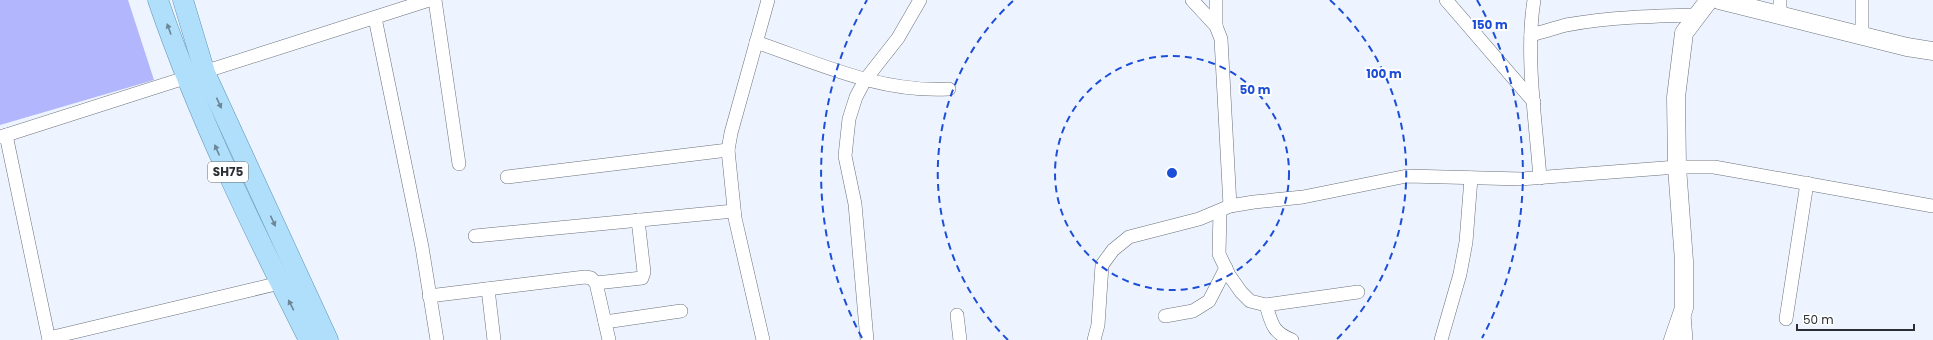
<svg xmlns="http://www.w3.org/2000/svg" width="1933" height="340" font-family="Poppins,sans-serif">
<rect width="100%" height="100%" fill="#edf4ff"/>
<!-- building -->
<polygon fill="#b2b6fc" points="0,0 128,0 154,80 0,125"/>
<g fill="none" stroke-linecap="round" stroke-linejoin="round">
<defs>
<g id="street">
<polyline points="435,0 459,164"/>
<polyline points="1192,0 1216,26 1221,39 1230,206"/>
<polyline points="1446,0 1534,102"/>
<path d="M1534,0c-9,55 2,123 6,178"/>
<polyline points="1862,0 1862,36"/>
<polyline points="1780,15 1780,0"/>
<polyline points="375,18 422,247 437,340"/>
<polyline points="1216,26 1216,0"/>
<path d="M1531,35c12,-3 24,-7 35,-10 44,-8 88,-9 132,-10"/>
<path d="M756,42c64,22 125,51 193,47"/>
<polyline points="6,135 49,340"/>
<polyline points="0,137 429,0"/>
<polyline points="507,177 728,150"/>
<polyline points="1220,211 1219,254 1229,275 1241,292 1250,301 1266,305 1358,292"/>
<polyline points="475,236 734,211"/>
<polyline points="596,283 642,278 644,272 638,220"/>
<polyline points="488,289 494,340"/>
<polyline points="429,296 585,277 591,278 596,283 609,340"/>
<path d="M1266,305c6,19 6,27 26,35"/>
<polyline points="1684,314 1686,340"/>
<polyline points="957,315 960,340"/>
<polyline points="1165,316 1193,311 1209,301 1226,268"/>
<polyline points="1786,319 1807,183"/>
<polyline points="605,322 681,311"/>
<polyline points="49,338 280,283"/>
<polyline points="763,340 735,218 728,150 731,133 768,0"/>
<polyline points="867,340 855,204 845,156 849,119 856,97 865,80 898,38 920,0"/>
<polyline points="1094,340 1098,325 1102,265 1113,250 1129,237 1199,219 1230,206 1254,202 1303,197 1407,176 1522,179 1677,167 1714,167 1933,206"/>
<polyline points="1441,340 1460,274 1466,242 1471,178"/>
</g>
<g id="secondary">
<polyline points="1719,0 1907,47 1933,51"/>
<polyline points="1673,340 1684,308 1684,261 1677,167 1676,97 1684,33 1709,0"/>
</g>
<g id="primary">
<path d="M158,0c40,117 95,229 151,340"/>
<polyline points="183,0 205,73 328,340"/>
</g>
</defs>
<!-- street casing -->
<use href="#street" stroke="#6b717a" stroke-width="14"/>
<!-- secondary casing -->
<use href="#secondary" stroke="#6b717a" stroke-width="19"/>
<!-- primary casing -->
<use href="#primary" stroke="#5e93b3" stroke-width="21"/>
<!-- street -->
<use href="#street" stroke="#fff" stroke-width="13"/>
<!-- secondary -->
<use href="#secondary" stroke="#fff" stroke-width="18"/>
<!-- primary -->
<use href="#primary" stroke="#afdffb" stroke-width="20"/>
</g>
<!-- one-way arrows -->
<defs><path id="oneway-solid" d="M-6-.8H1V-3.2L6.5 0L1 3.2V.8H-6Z"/></defs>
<g fill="#6d8696">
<use href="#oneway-solid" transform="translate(169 29) rotate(-110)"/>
<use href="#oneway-solid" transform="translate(219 103) rotate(65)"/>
<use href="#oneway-solid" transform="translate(217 150) rotate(-114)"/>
<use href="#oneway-solid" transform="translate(273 221) rotate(65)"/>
<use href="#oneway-solid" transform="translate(291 305) rotate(-117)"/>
</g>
<!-- distance rings -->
<g fill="none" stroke="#1d4ed8" stroke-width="2" stroke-dasharray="7 5">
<circle cx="1172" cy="173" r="117"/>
<path d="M1008 340A234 234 0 0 1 1014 0M1330 0A234 234 0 0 1 1336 340"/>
<path d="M862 338A351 351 0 0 1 867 0M1477 0A351 351 0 0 1 1482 338"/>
</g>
<g text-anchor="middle" stroke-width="4" stroke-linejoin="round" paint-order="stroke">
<!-- shield labels -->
<rect fill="#fff" stroke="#6b6d70" stroke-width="1" x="208" y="162" width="40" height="20" rx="3"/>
<g font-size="12" font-weight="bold" fill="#2b2e32">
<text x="228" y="176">SH75</text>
</g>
</g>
<circle cx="1172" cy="173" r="6" fill="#1d4ed8" stroke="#fff" stroke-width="2"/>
<g font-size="12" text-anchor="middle" font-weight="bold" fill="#1d4ed8" stroke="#fff" stroke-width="4" stroke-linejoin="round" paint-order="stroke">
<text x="1490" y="29">150 m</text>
<text x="1384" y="78">100 m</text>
<text x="1255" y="94">50 m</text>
</g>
<!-- scale -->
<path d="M1797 324v6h117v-6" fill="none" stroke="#2b2e32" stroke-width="2"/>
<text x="1803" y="324" font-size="12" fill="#2b2e32" stroke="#ffffff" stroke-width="3" paint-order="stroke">50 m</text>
</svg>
